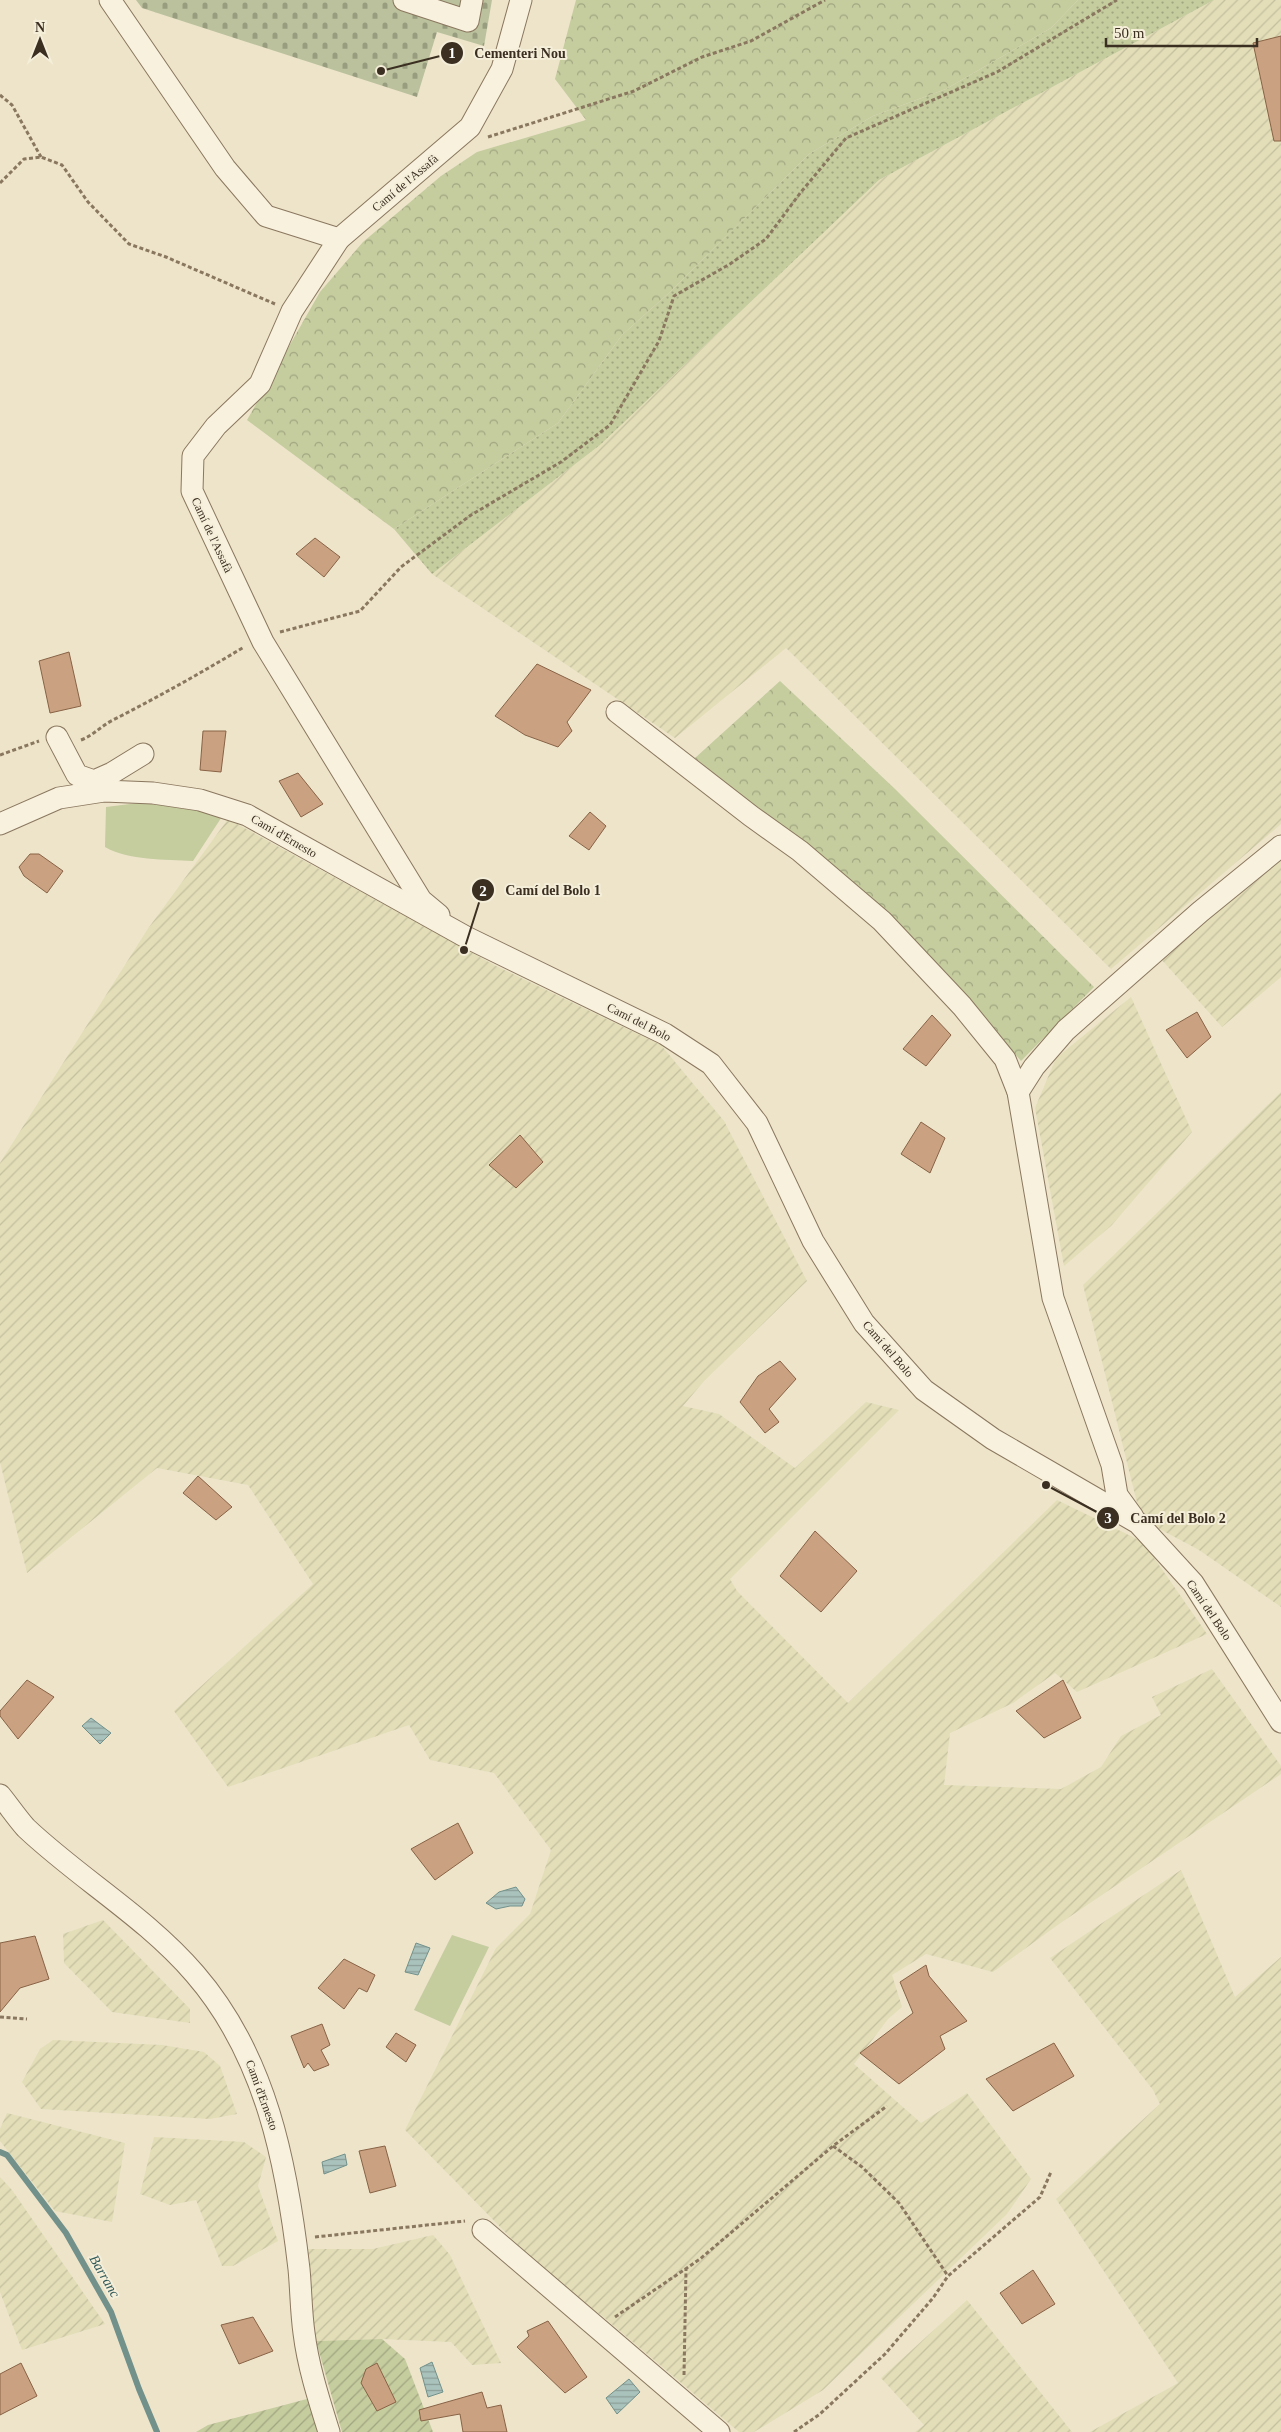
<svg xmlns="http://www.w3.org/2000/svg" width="1281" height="2432" font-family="'Times New Roman',serif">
<defs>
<pattern id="farmland-furrows" width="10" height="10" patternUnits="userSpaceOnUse" patternTransform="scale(1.25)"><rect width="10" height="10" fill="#e3deb8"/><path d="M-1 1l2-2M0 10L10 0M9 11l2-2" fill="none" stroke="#c4bf9e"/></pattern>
<pattern id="grass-dots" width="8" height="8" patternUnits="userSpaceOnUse" patternTransform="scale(1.25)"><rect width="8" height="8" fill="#c5cc9e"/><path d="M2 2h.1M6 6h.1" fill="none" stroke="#a1a680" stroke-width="1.8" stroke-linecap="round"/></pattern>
<pattern id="forest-crowns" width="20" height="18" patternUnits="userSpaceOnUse" patternTransform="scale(1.25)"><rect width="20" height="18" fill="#c5cc9e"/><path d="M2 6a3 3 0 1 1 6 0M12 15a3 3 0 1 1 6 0" fill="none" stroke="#a1a680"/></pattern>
<pattern id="cemetery-stones" width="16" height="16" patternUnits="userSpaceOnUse" patternTransform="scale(1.25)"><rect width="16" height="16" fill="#bbc19c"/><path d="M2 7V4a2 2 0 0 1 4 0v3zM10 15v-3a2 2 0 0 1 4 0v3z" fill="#999d7f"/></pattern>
<pattern id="garden-furrows" width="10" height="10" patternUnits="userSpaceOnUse" patternTransform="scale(1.25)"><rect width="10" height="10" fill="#c5cc9e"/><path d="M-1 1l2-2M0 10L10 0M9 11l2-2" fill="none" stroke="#a1a680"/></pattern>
<pattern id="water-rules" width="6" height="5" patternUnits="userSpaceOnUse" patternTransform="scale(1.25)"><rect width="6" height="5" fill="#aac2bc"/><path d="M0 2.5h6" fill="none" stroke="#8c9e98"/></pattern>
</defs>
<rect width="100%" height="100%" fill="#ede4ca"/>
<!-- farmland -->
<g fill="url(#farmland-furrows)">
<polygon points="1214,0 1281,0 1281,824 1111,969 786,648 675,738 432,574 600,445 879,180"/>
<polygon points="228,819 496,966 661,1045 724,1121 807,1281 704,1381 683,1406 719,1414 795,1468 866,1402 899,1410 730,1579 737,1591 848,1703 1057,1500 1143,1542 1207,1634 1077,1692 1055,1673 1013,1703 950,1733 944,1785 1061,1789 1101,1767 1121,1736 1161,1715 1152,1697 1212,1669 1281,1766 1281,1774 1059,1924 993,1972 926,1954 892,1975 902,2007 888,2019 854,2064 921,2123 967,2093 1031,2179 1007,2214 823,2390 754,2432 739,2432 601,2315 567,2295 405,2130 496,1948 530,1914 551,1850 494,1773 430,1760 409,1725 228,1787 174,1711 313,1584 248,1485 157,1468 27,1573 0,1462 0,1163 147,930"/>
<polygon points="1281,858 1281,977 1222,1027 1160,958"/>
<polygon points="1131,997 1192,1132 1111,1226 1064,1266 1035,1108 1056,1058"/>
<polygon points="1281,1092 1281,1607 1199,1550 1141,1519 1083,1285"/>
<polygon points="1181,1870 1235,1997 1281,1957 1281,2432 1090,2432 1178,2383 1056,2199 1160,2104 1153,2090 1050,1958"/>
<polygon points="103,1920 190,2009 190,2023 112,2012 64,1963 63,1934"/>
<polygon points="53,2040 162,2045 204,2052 220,2066 237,2114 210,2119 41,2109 22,2082 40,2049"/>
<polygon points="7,2113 125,2143 112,2222 55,2211 0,2141 0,2129"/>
<polygon points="154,2137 244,2142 266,2157 258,2186 278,2241 233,2266 222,2266 196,2200 170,2205 140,2194"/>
<polygon points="0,2177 12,2190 105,2324 22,2350 0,2292"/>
<polygon points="433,2235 450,2255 501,2363 472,2365 451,2342 382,2339 316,2341 309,2297 307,2249 373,2249"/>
<polygon points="967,2300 1072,2432 915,2432 924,2425 881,2378"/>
</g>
<!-- grass -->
<polygon fill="url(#grass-dots)" points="1078,0 1214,0 879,180 600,445 432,574 394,529 558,423 622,335 670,292 809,154 873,116 946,89 1051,28"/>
<!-- forest -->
<g fill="url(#forest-crowns)">
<polygon points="576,0 1078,0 1051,28 946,89 873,116 809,154 670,292 622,335 558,423 394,529 247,420 320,292 363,242 441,176 477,152 586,120 555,79"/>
<polygon points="780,681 894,788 1094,987 1021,1061 937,966 855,886 695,758"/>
</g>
<!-- cemetery -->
<polygon fill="url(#cemetery-stones)" points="136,0 492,0 484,46 437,32 417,97 142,8"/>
<!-- park -->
<g fill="#c5cc9e">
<path d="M146,802l79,10 -32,49c-28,-2 -64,0 -88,-14l1,-40z"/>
<polygon points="452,1935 489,1947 450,2026 414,2010"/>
</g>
<!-- garden -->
<g fill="url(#garden-furrows)">
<polygon points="382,2339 405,2359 433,2432 342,2432 316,2341"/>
<polygon points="307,2399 318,2432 196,2432 208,2425"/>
</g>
<!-- water -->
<g fill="url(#water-rules)" stroke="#71918a">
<polygon points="91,1718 111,1733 100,1744 82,1726"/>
<polygon points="516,1887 525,1899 522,1906 510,1906 496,1909 486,1903 499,1892"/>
<polygon points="416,1943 430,1948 418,1975 405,1972"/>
<polygon points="345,2154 347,2165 324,2174 322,2162"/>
<polygon points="432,2362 443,2392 428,2397 420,2368"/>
<polygon points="629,2379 640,2392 617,2414 606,2398"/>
</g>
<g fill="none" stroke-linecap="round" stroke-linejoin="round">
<!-- stream -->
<polyline stroke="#71918a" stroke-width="6" points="0,2152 7,2155 66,2233 111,2312 139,2389 157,2432"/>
</g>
<!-- building -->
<g fill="#caa282" stroke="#886245">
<polygon points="1281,36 1281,141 1274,141 1253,43"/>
<polygon points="315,538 340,557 324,577 296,554"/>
<polygon points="69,652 81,706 50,713 39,661"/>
<polygon points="537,664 591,690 567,722 572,731 558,747 525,735 495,716"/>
<polygon points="203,731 226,731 221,772 200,770"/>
<polygon points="298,773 323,804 301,817 279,781"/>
<polygon points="590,812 606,826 589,850 569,836"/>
<polygon points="30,854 39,854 63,871 47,893 24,876 19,867"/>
<polygon points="1197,1012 1211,1037 1187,1058 1166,1030"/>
<polygon points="932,1015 951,1035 926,1066 903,1049"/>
<polygon points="921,1122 945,1138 930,1173 901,1154"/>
<polygon points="520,1135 543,1162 516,1188 489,1165"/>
<polygon points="780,1361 796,1379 769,1409 779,1422 765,1433 740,1402 758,1376"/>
<polygon points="198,1476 232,1507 216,1520 183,1493"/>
<polygon points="815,1531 857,1571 821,1612 780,1576"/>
<polygon points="27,1680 54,1697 18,1739 0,1716 0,1711"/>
<polygon points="1063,1680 1081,1718 1044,1738 1016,1711"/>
<polygon points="458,1823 473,1853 435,1880 411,1849"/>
<polygon points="35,1936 49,1979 20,1988 0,2012 0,1943"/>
<polygon points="344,1959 375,1975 367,1992 359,1988 344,2009 318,1988"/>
<polygon points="926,1965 929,1976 967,2021 940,2036 945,2049 899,2084 860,2053 913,2013 900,1982"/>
<polygon points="322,2024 330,2045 321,2050 329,2065 314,2071 308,2063 304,2068 291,2036"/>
<polygon points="396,2033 416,2045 406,2062 386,2047"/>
<polygon points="1054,2043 1074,2076 1013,2111 986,2079"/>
<polygon points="385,2146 396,2186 370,2193 359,2151"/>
<polygon points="1033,2270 1055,2304 1022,2324 1000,2293"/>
<polygon points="253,2317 273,2351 239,2364 221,2325"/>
<polygon points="548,2321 587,2377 565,2393 517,2347 529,2336 527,2331"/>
<polygon points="21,2363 37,2396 0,2415 0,2374"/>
<polygon points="377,2363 396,2402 377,2411 361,2383 366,2369"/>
<polygon points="482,2392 487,2408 501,2405 507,2432 463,2432 460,2414 421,2421 419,2410"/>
</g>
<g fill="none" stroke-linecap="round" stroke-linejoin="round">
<defs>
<g id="minor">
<polyline points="110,0 225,168 266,216 339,239"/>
<polyline points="404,0 468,21 472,0"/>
<polyline points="617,712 751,816 800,851 882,921 962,1006 1005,1059 1018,1092 1053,1298 1112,1465 1117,1495 1133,1517"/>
<polyline points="57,737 77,775 94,781 112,773 143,754"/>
<polyline points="0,824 59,798 104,791 153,793 200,800 247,815 466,937 665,1034 711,1064 757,1123 813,1241 864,1323 924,1390 993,1439 1138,1523 1193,1583 1281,1722"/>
<polyline points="439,915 421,900 263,642 192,491 193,456 216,426 260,384 292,311 339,239 470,127 502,69 521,0"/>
<polyline points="1018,1092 1034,1067 1066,1030 1200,912 1281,846"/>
<path d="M0,1795c9,11 17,23 26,33 54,51 120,89 169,146 71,82 92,190 104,295 2,21 2,43 5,64 4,33 15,67 25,99"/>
<polyline points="483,2230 719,2432"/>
</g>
</defs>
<!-- minor casing -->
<use href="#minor" stroke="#8a775f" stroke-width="23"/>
<!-- path -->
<g stroke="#8a775f" stroke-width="3" stroke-dasharray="4 2.5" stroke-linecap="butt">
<polyline points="0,95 12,105 41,157"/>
<polyline points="488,137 634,91 702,57 751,41 825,0"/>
<polyline points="0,183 24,159 41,157 62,165 88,202 129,244 166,257 275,304"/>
<polyline points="280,632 360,611 401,567 471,515 561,462 610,425 659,341 674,296 730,264 766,239 801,192 846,138 997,72 1117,0"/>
<path d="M81,740c13,-5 20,-14 32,-20 45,-23 88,-47 131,-73"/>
<polyline points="0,755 39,741"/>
<polyline points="0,2017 27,2019"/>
<polyline points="833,2146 862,2167 899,2203 948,2276"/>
<polyline points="315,2237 465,2221"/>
<polyline points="615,2317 700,2259 833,2146 887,2106"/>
<polyline points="684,2375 686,2269"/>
<polyline points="794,2432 820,2414 885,2354 933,2298 948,2276 1040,2197 1051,2172"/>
</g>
<!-- minor -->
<use href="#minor" stroke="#f8f1dd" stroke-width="21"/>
</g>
<g text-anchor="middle" stroke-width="4" stroke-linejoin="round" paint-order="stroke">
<!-- street labels -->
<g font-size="12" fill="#3b2f22" stroke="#f5eed9">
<text transform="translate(405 183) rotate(-40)" y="4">Camí de l'Assafà</text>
<text transform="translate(212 535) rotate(65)" y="4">Camí de l'Assafà</text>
<text transform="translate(284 836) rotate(30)" y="4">Camí d'Ernesto</text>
<text transform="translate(639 1022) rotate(27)" y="4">Camí del Bolo</text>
<text transform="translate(888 1349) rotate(49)" y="4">Camí del Bolo</text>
<text transform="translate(1209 1610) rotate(56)" y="4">Camí del Bolo</text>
<text transform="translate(262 2095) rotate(70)" y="4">Camí d'Ernesto</text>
</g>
<!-- water labels -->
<g font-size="14" font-style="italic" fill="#325a59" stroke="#f5eed9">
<text transform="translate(105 2276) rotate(60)" y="5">Barranc</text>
</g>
</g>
<!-- callouts -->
<path fill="none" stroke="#3b2f22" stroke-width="2" d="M381 71L452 53M464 950L483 890M1046 1485L1108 1518"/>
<g fill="#3b2f22" stroke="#f5eed9" stroke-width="2">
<circle cx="381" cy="71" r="5"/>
<circle cx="464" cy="950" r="5"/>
<circle cx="1046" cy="1485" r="5"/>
<circle cx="452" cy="53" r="12"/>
<circle cx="483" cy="890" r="12"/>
<circle cx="1108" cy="1518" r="12"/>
</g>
<g font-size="15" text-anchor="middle" font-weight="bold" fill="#fff">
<text x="452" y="58">1</text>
<text x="483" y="896">2</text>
<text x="1108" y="1523">3</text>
</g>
<g font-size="14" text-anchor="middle" font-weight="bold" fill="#3b2f22" stroke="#f5eed9" stroke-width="4" stroke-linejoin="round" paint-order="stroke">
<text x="520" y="58">Cementeri Nou</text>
<text x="553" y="895">Camí del Bolo 1</text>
<text x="1178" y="1523">Camí del Bolo 2</text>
</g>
<!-- north arrow -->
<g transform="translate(40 40)" stroke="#f5eed9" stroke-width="4" paint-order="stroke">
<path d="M0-4L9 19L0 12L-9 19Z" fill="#3b2f22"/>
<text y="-8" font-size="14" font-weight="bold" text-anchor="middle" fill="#3b2f22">N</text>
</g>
<!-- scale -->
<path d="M1106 38v8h151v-8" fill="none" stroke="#3b2f22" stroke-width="2.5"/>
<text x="1114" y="38" font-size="15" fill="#3b2f22" stroke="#f5eed9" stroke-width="4" paint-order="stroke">50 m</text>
</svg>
